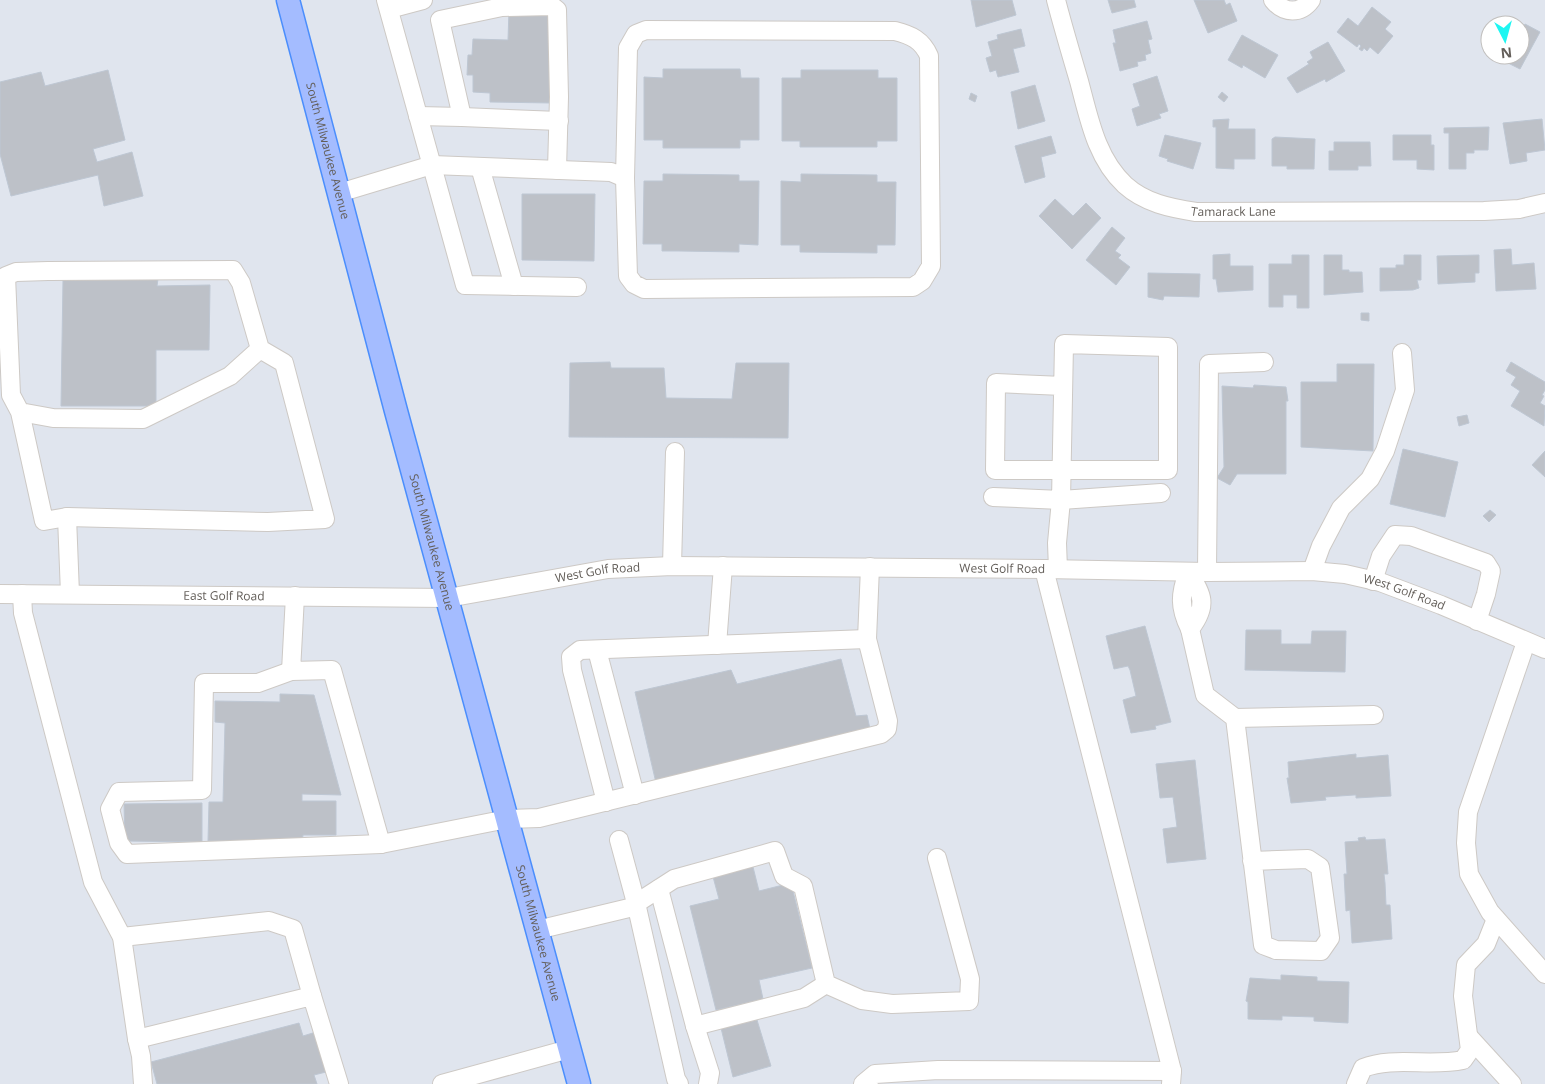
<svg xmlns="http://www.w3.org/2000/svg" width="1545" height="1084" font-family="'Open Sans',sans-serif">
<rect width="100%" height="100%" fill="#e0e5ee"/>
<!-- building -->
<g fill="#bdc1c8" stroke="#bec7d3">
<polygon points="971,0 1012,0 1016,15 976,27"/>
<polygon points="1108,0 1134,0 1136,7 1112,13"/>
<polygon points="1194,0 1224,0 1226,5 1230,3 1237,21 1208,33"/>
<polygon points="1372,7 1391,22 1385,29 1393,36 1378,54 1370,47 1367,51 1364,48 1362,51 1359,49 1361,46 1359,44 1357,47 1337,32 1348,18 1358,26"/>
<polygon points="509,10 552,11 551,103 490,102 490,93 473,92 473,75 467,75 468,55 472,55 473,39 508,40"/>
<polygon points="1147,21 1152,39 1148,40 1151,53 1145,55 1146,60 1137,62 1138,66 1120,71 1113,43 1116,43 1113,30"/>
<polygon points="1525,24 1540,32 1520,69 1492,55 1520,55 1520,32"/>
<polygon points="1021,29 1025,46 1013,49 1019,72 998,77 996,70 990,72 986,58 992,56 988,42 998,39 997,35"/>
<polygon points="1242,35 1278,55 1265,78 1243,65 1242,68 1228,60"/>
<polygon points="1490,40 1490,54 1484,51"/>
<polygon points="1328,42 1345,71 1326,82 1325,79 1297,93 1287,78 1309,64 1307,62 1313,58 1310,52"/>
<polygon points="663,69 740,69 741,78 759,78 759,140 740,140 740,148 663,148 663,140 644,140 644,77 663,78"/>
<polygon points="108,70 125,140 93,149 97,162 132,152 143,196 104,206 98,175 11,196 0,154 0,82 41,72 45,86"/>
<polygon points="801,70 878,70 878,78 897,78 897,141 877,141 877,147 800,147 800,141 782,141 782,78 801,78"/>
<polygon points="1157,76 1168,111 1159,114 1161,118 1137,126 1132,109 1140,106 1133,84"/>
<polygon points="1035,85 1045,121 1018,129 1011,92"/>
<polygon points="1222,92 1228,97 1224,102 1218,97"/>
<polygon points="971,93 977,96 975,102 969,99"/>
<polygon points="1229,119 1228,129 1255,129 1255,159 1234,159 1234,169 1216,168 1216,127 1213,127 1213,120"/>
<polygon points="1542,119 1545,150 1526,153 1527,161 1510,164 1503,123"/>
<polygon points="1489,127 1488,150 1474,150 1474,153 1466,153 1466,169 1449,169 1449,133 1444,133 1444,128"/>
<polygon points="1165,135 1201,143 1193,169 1167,161 1168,159 1159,156"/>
<polygon points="1393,135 1431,135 1431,145 1434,145 1434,170 1417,169 1417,160 1393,160"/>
<polygon points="1051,136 1056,153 1041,157 1045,177 1025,183 1015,146"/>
<polygon points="1275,137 1315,139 1314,169 1287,169 1287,166 1272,166 1272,139"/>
<polygon points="1334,142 1370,142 1371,166 1358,166 1358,170 1329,170 1329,151 1334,151"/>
<polygon points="663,174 739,175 739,181 759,181 758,245 739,244 739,252 679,251 662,251 662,244 643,244 644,181 663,181"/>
<polygon points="801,174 877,175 877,182 896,182 895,245 877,245 877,253 800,252 800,245 781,245 781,181 801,182"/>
<polygon points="522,194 595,194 594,261 522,260"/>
<polygon points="1055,199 1073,216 1086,203 1101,218 1072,249 1039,216"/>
<polygon points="1112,227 1125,238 1115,251 1121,255 1118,258 1130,267 1116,285 1086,260"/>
<polygon points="1511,249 1512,265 1534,263 1536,289 1496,291 1494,250"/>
<polygon points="1230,254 1230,266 1253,266 1253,290 1218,292 1216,279 1213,279 1213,255"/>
<polygon points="1292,255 1309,255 1309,308 1297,308 1297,295 1283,295 1283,307 1269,307 1269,264 1292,264"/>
<polygon points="1324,255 1342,255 1342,270 1349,270 1349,272 1362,272 1363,292 1324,295"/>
<polygon points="1404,255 1421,255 1421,280 1417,280 1419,288 1413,290 1380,291 1380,268 1396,268 1396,265 1404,265"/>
<polygon points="1479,255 1479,273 1475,273 1475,282 1438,284 1437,256"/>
<polygon points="1148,273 1200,274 1199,297 1164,296 1163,300 1148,297"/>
<polygon points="158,279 157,286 210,285 209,350 156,350 156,406 61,406 63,280"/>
<polygon points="1361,313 1369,313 1369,321 1361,320"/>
<polygon points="610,362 611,368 664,368 666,398 732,399 736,363 789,363 788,438 569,437 570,363"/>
<polygon points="1511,362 1545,382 1545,390 1542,395 1544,396 1540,403 1545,406 1544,426 1511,406 1520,391 1511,385 1516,377 1506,371"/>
<polygon points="1337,364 1374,364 1373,451 1301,447 1301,382 1337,382"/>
<polygon points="1254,385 1286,387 1288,401 1286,401 1286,474 1237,474 1230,485 1217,478 1224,467 1222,386 1253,388"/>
<polygon points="1467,415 1469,423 1459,426 1457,417"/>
<polygon points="1403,449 1458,462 1445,517 1390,504"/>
<polygon points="1545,451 1545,477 1532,465"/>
<polygon points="1490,510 1496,515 1489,522 1483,516"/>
<polygon points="1145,626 1171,722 1155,726 1156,729 1131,733 1123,700 1136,696 1130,670 1128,666 1114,669 1106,636"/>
<polygon points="1246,630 1281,630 1281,644 1311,644 1312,631 1346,631 1345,672 1245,670"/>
<polygon points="841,659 856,716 867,715 870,729 656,783 635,692 731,670 737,684"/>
<polygon points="280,694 314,695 341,795 302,794 302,801 336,801 336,835 303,835 302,843 208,841 209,802 223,802 225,723 215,722 215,701 280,702"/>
<polygon points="1356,754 1356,758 1388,755 1391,796 1356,798 1356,795 1354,795 1325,797 1326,800 1291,803 1287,778 1289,778 1288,762"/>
<polygon points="1195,760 1206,859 1167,863 1163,829 1177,827 1173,797 1160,798 1156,764"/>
<polygon points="202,803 202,842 125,841 124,804"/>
<polygon points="1365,837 1366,840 1385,839 1388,874 1384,874 1385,883 1386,905 1390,905 1392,939 1352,943 1350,910 1346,911 1344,874 1347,874 1345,842 1359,841 1358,838"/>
<polygon points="752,863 759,891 791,883 812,968 759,980 763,999 716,1010 690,906 719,899 712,873"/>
<polygon points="1281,975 1317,977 1317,981 1349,982 1348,1023 1314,1021 1314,1017 1284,1016 1282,1016 1282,1020 1248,1019 1248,1002 1246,1001 1250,978 1281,980"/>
<polygon points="757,1020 771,1066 733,1077 721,1028"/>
<polygon points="299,1023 303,1036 316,1032 326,1072 314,1075 317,1084 157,1084 151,1062"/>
</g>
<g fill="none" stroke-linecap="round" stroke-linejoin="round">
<defs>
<g id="minor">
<polyline points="386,0 465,285 577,287"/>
<path id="s1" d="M1056,0c7,27 15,54 23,81 10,37 17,77 46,104 20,18 45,23 71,27l288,-1 35,-2 26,-6"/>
<path d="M1273,0c11,14 28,14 38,0"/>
<polyline points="389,9 423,0"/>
<polyline points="418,116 462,117 440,20 502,7 552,6 557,10 559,97 557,170"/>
<polyline points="462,117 559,121"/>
<polyline points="480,167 514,286"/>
<path d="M339,193l93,-28 179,7 14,6 3,98 6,8 10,5 269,-2 9,-6 9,-15 -2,-210c-7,-16 -18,-21 -34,-25l-249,-1 -10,4 -8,14 -3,130"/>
<polyline points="20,412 44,521 67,517 268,522 325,519 284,363 260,349 241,283 233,270 48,271 16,272 6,276 11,395 20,412 53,418 143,419 230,376 260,349"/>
<path d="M993,497l68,3c1,-52 2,-104 3,-156l104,3v123h-173l1,-87 67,3"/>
<polyline points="67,517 70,594"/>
<polyline points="672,566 675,452"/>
<polyline points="1044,569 1172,1071 1171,1084"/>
<polyline points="1058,569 1057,543 1061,500 1161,493"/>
<polyline points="1312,571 1321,546 1341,508 1370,479 1385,451 1405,390 1402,353"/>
<path d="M1188,572c15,22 20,34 2,57 -11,-22 -10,-35 -2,-57z"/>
<polyline points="1207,572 1209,364 1264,362"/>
<polyline points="1373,581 1381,556 1395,535 1411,536 1486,563 1491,571 1486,594 1477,621"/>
<path id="s2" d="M0,594l448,4 160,-29 64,-3 372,3 163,3 105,-1 33,3 35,8 61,23 104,44"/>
<polyline points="22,594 23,613 93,882 122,937 137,1039 141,1056 143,1084"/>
<polyline points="295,596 291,671 332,670 381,844"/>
<polyline points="1190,629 1205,695 1235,718 1263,945 1276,950 1321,951 1330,938 1320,867 1308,859 1252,861"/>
<polyline points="1526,642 1468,812 1466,843 1469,874 1490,912 1545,974"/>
<polyline points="717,645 723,566"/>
<polyline points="597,650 635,795"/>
<polyline points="291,671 258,683 204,683 202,790 119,792 110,809 119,843 127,854 381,844 507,819 539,818 881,734 887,729 888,721 867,639 870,567"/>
<polyline points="1235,718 1374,715"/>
<polyline points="606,802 572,670 571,657 580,650 867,639"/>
<polyline points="619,840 636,903 676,1079 679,1084"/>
<polyline points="659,889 695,1026 804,998 826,984"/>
<polyline points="537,930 629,908 674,879 775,851 784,876 803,886 826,984 862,1000 892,1004 969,1001 970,979 937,858"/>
<polyline points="122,937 269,921 293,929 312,996"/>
<polyline points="695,1026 710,1073 708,1084"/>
<polyline points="1470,1038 1512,1084"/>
<polyline points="137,1039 312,996 339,1084"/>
<polyline points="442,1084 569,1049"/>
<polyline points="863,1084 875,1074 938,1070 1172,1071"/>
<path d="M1356,1084l7,-16c30,-12 67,-1 100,-8l7,-10 -7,-54 3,-31 20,-21 10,-25"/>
</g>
<g id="major">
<path id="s3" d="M288,0l108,411 183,673"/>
</g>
</defs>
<!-- minor casing -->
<use href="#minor" stroke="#cdc9c5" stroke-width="20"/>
<!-- major casing -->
<use href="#major" stroke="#4b8efc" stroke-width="25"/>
<!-- minor -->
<use href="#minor" stroke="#fff" stroke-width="18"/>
<!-- major -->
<use href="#major" stroke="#a4bcff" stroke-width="22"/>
</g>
<g text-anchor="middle" stroke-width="4" stroke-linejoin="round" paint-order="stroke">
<!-- street labels -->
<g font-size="12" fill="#635e59" stroke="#fff">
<text dy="4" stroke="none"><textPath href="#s3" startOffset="156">South Milwaukee Avenue</textPath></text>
<text dy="4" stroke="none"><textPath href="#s1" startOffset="314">Tamarack Lane</textPath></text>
<text dy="4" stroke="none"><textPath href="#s3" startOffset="561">South Milwaukee Avenue</textPath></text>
<text dy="4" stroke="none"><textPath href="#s2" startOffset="1005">West Golf Road</textPath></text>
<text dy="4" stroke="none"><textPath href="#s2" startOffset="600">West Golf Road</textPath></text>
<text dy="4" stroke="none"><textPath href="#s2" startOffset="1410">West Golf Road</textPath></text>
<text dy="4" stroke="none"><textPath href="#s2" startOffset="224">East Golf Road</textPath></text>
<text dy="4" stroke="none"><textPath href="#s3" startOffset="966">South Milwaukee Avenue</textPath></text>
</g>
</g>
<!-- north arrow -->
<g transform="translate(1505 40) rotate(174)"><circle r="24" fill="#ffffff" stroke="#c1bfbd"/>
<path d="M0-4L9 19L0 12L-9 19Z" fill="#1ef6f2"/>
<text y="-8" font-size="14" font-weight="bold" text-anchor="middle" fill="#635e59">N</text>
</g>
</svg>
